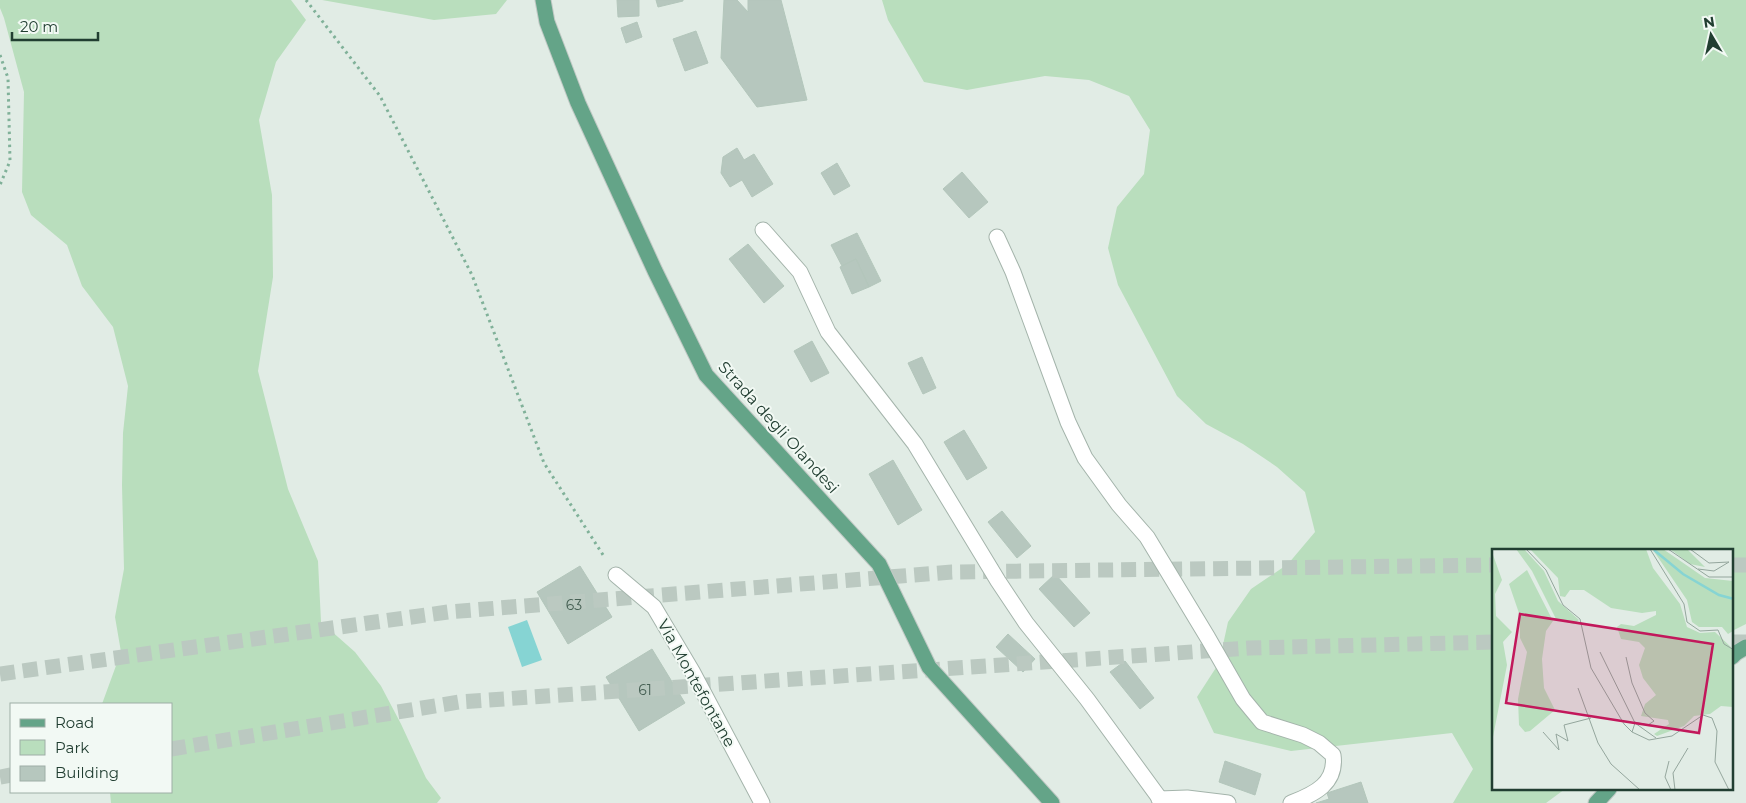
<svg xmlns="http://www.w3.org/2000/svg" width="1746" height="803" font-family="Montserrat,sans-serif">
<rect width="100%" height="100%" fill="#e1ece5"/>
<!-- green -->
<g fill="#b9debd">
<polygon points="0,0 291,0 306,20 276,62 259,120 272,195 273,277 258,371 288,489 318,561 321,622 355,652 381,686 401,724 426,778 441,798 437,803 111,803 110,792 171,792 171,704 102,704 121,652 115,617 124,569 122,485 123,433 128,386 113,327 82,286 67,245 31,215 22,192 24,92 4,18 0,8"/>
<polygon points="322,0 507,0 496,14 434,20"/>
<polygon points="882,0 1746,0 1746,624 1732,631 1732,550 1494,550 1494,789 1565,789 1546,803 1453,803 1473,769 1452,733 1291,751 1214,733 1197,697 1219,663 1228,622 1251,589 1288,564 1315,532 1305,492 1277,467 1243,444 1206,424 1177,396 1118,285 1108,248 1117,207 1144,174 1150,130 1129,96 1089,80 1045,76 967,90 924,82 888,20"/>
</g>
<!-- water -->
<polygon fill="#86d4d3" points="527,620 542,660 522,667 508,627"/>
<!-- building -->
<g fill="#b6c7be" stroke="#b3c6bb">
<polygon points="617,0 639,0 639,16 618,17"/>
<polygon points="656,0 683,0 683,1 658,7"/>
<polygon points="724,0 737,0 748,12 748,0 781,0 807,100 757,107 721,58"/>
<polygon points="637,22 642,37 626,43 621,28"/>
<polygon points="696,31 708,63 685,71 673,39"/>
<polygon points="737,148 744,160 754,154 773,184 752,197 742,180 730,187 721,173 723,157"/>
<polygon points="837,163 850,186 834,195 821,173"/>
<polygon points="962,172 988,202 969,218 943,189"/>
<polygon points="857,233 881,281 869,287 856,259 842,266 831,245"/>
<polygon points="748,244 784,286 764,303 729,259"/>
<polygon points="856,259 869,287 852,294 840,267"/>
<polygon points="812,341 829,373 811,382 794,351"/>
<polygon points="922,357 936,388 923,394 908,363"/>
<polygon points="964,430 987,468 967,480 944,442"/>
<polygon points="893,460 922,510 898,525 869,474"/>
<polygon points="1002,511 1031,546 1017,558 988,522"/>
<polygon points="580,566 612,617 568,644 537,592"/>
<polygon points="1055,574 1090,613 1074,627 1039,589"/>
<polygon points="1008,634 1035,659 1023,672 996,647"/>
<polygon points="652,649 685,703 639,731 606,677"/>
<polygon points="1125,661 1154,698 1140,709 1110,672"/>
<polygon points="1225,761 1261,774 1255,795 1219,782"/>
<polygon points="1361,782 1368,803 1316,803 1329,799 1327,793"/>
</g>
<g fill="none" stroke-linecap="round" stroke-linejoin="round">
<!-- highway-tunnel -->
<g stroke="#bbc9c1" stroke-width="15" stroke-dasharray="15 8" stroke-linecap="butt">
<polyline points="1732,565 1746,565"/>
<polyline points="1732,642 1746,642"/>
<polyline points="0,674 448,612 952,572 1494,565"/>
<polyline points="171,749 459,702 1249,648 1494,642"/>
<polyline points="0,777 11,775"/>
</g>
<defs>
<g id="minor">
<polyline points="763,230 800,272 828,332 915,444 998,581 1026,623 1087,699 1163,803"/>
<path d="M997,237l16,35 55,150 17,36 34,47 28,32 61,101 35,61 19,23 41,13 16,8 14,12c4,28 -18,39 -42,48"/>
<polyline points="616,575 654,607 692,671 762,803"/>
<polyline points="1159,799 1187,798 1228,803"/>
</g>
<g id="major">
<polyline points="543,0 547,22 578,103 655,271 706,375 879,564 929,667 1052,803"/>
<polyline points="1732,657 1736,653 1746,647"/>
<polyline points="1596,803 1609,789"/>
</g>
</defs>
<!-- minor casing -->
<use href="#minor" stroke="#a4b4ab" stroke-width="17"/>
<!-- major casing -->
<use href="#major" stroke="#c1c9c5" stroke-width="17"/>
<!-- path -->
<g stroke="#80b199" stroke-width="3" stroke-dasharray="2.5 4" stroke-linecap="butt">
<polyline points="306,0 380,96 472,275 544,463 605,558"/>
<polyline points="0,55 8,78 10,161 0,185"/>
</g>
<!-- minor -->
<use href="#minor" stroke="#fff" stroke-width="15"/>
<!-- major -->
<use href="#major" stroke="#64a488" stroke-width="15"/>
</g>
<g text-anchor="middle" stroke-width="4" stroke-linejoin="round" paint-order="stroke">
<!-- number labels -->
<g font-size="14" fill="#466054">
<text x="574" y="610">63</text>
<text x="645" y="695">61</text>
</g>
<!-- street labels -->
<g font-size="16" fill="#213e31" stroke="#f2f9f4">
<text transform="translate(779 427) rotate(48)" y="6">Strada degli Olandesi</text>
<text transform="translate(697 683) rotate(61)" y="6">Via Montefontane</text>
</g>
</g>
<!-- overview -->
<g transform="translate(1492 549)">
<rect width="241" height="241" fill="#e1ece5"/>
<path d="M24,0h8l20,22 14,30 21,19 -5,4 -18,-5 -24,-48zM38,0h116l7,19 27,36 7,23 13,6 15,-1 18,17v58l-12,-1 -11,8 -16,2 -10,10 -27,10 -3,-2 15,-10 -1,-4 -27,-4 4,-12 11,-9 -13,-17 -4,-13 6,-17 -6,-6 -18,-3 -4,-12 4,-3 13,2 22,-11v-4l-14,2 -31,-5 -27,-18h-14l-5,7 -5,-1 -2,-18zM171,0l42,29 28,3v50l-5,3 -6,-7h-23l-7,-5 -5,-22 -34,-50zM178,0h17l18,18 -15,-3zM0,3l10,28 -7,14 1,22 16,16 -9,10 4,23 -15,77zM35,21l26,51 -7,10 -4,28 2,29 11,22 -25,21 -5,1 -6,-7 -1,-26 9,-47 -7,-14v-22l-11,-32z" fill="#b9debd"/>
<path fill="none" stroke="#86d4d3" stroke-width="2.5" d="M162,1l29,24 36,21 15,4"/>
<path fill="none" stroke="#94a69d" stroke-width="1" d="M34,0l20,21 17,35 17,14 11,49 33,56 8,8 17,8 23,-4 31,-21 9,3 5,13 -2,31 14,28M158,0l34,55 3,18 13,9 18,-1 6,14 10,6M176,0l41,28h25M198,0l19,14 20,-1 -15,9 -16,-2M108,103l35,71 -3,9M134,108l6,26 13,30 9,8 -6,4 -14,-3M86,139l20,55 13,21 29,26M143,174l21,15M51,183l16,18 -3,-16 12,7 -4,-16 27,-7M177,212l-4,16 6,13M183,241l-2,-17 15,-25"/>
<path fill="#c2185b" fill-opacity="0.15" stroke="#c2185b" stroke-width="2.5" d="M28,65l193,30 -14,89 -193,-30z"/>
<rect width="241" height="241" fill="none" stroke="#213e31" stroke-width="2.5"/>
</g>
<!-- legend -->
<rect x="10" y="703" width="162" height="90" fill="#f2f9f4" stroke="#9eaea6"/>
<rect x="20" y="719" width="25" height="8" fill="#64a488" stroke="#9eaea6"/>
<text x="55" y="728" font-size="15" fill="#213e31">Road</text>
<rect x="20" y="740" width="25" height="15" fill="#b9debd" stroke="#9eaea6"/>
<text x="55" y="753" font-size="15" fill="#213e31">Park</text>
<rect x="20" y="766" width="25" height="15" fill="#b6c7be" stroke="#9eaea6"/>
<text x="55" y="778" font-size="15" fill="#213e31">Building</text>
<!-- north arrow -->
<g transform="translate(1711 35) rotate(351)" stroke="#f2f9f4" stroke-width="4" paint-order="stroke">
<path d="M0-4L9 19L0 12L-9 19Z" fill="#213e31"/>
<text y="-8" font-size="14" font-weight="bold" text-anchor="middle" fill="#213e31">N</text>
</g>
<!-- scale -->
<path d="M12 32v8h86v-8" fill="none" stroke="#213e31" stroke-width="2.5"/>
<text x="20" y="32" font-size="15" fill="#213e31" stroke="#f2f9f4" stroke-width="4" paint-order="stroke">20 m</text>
</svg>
